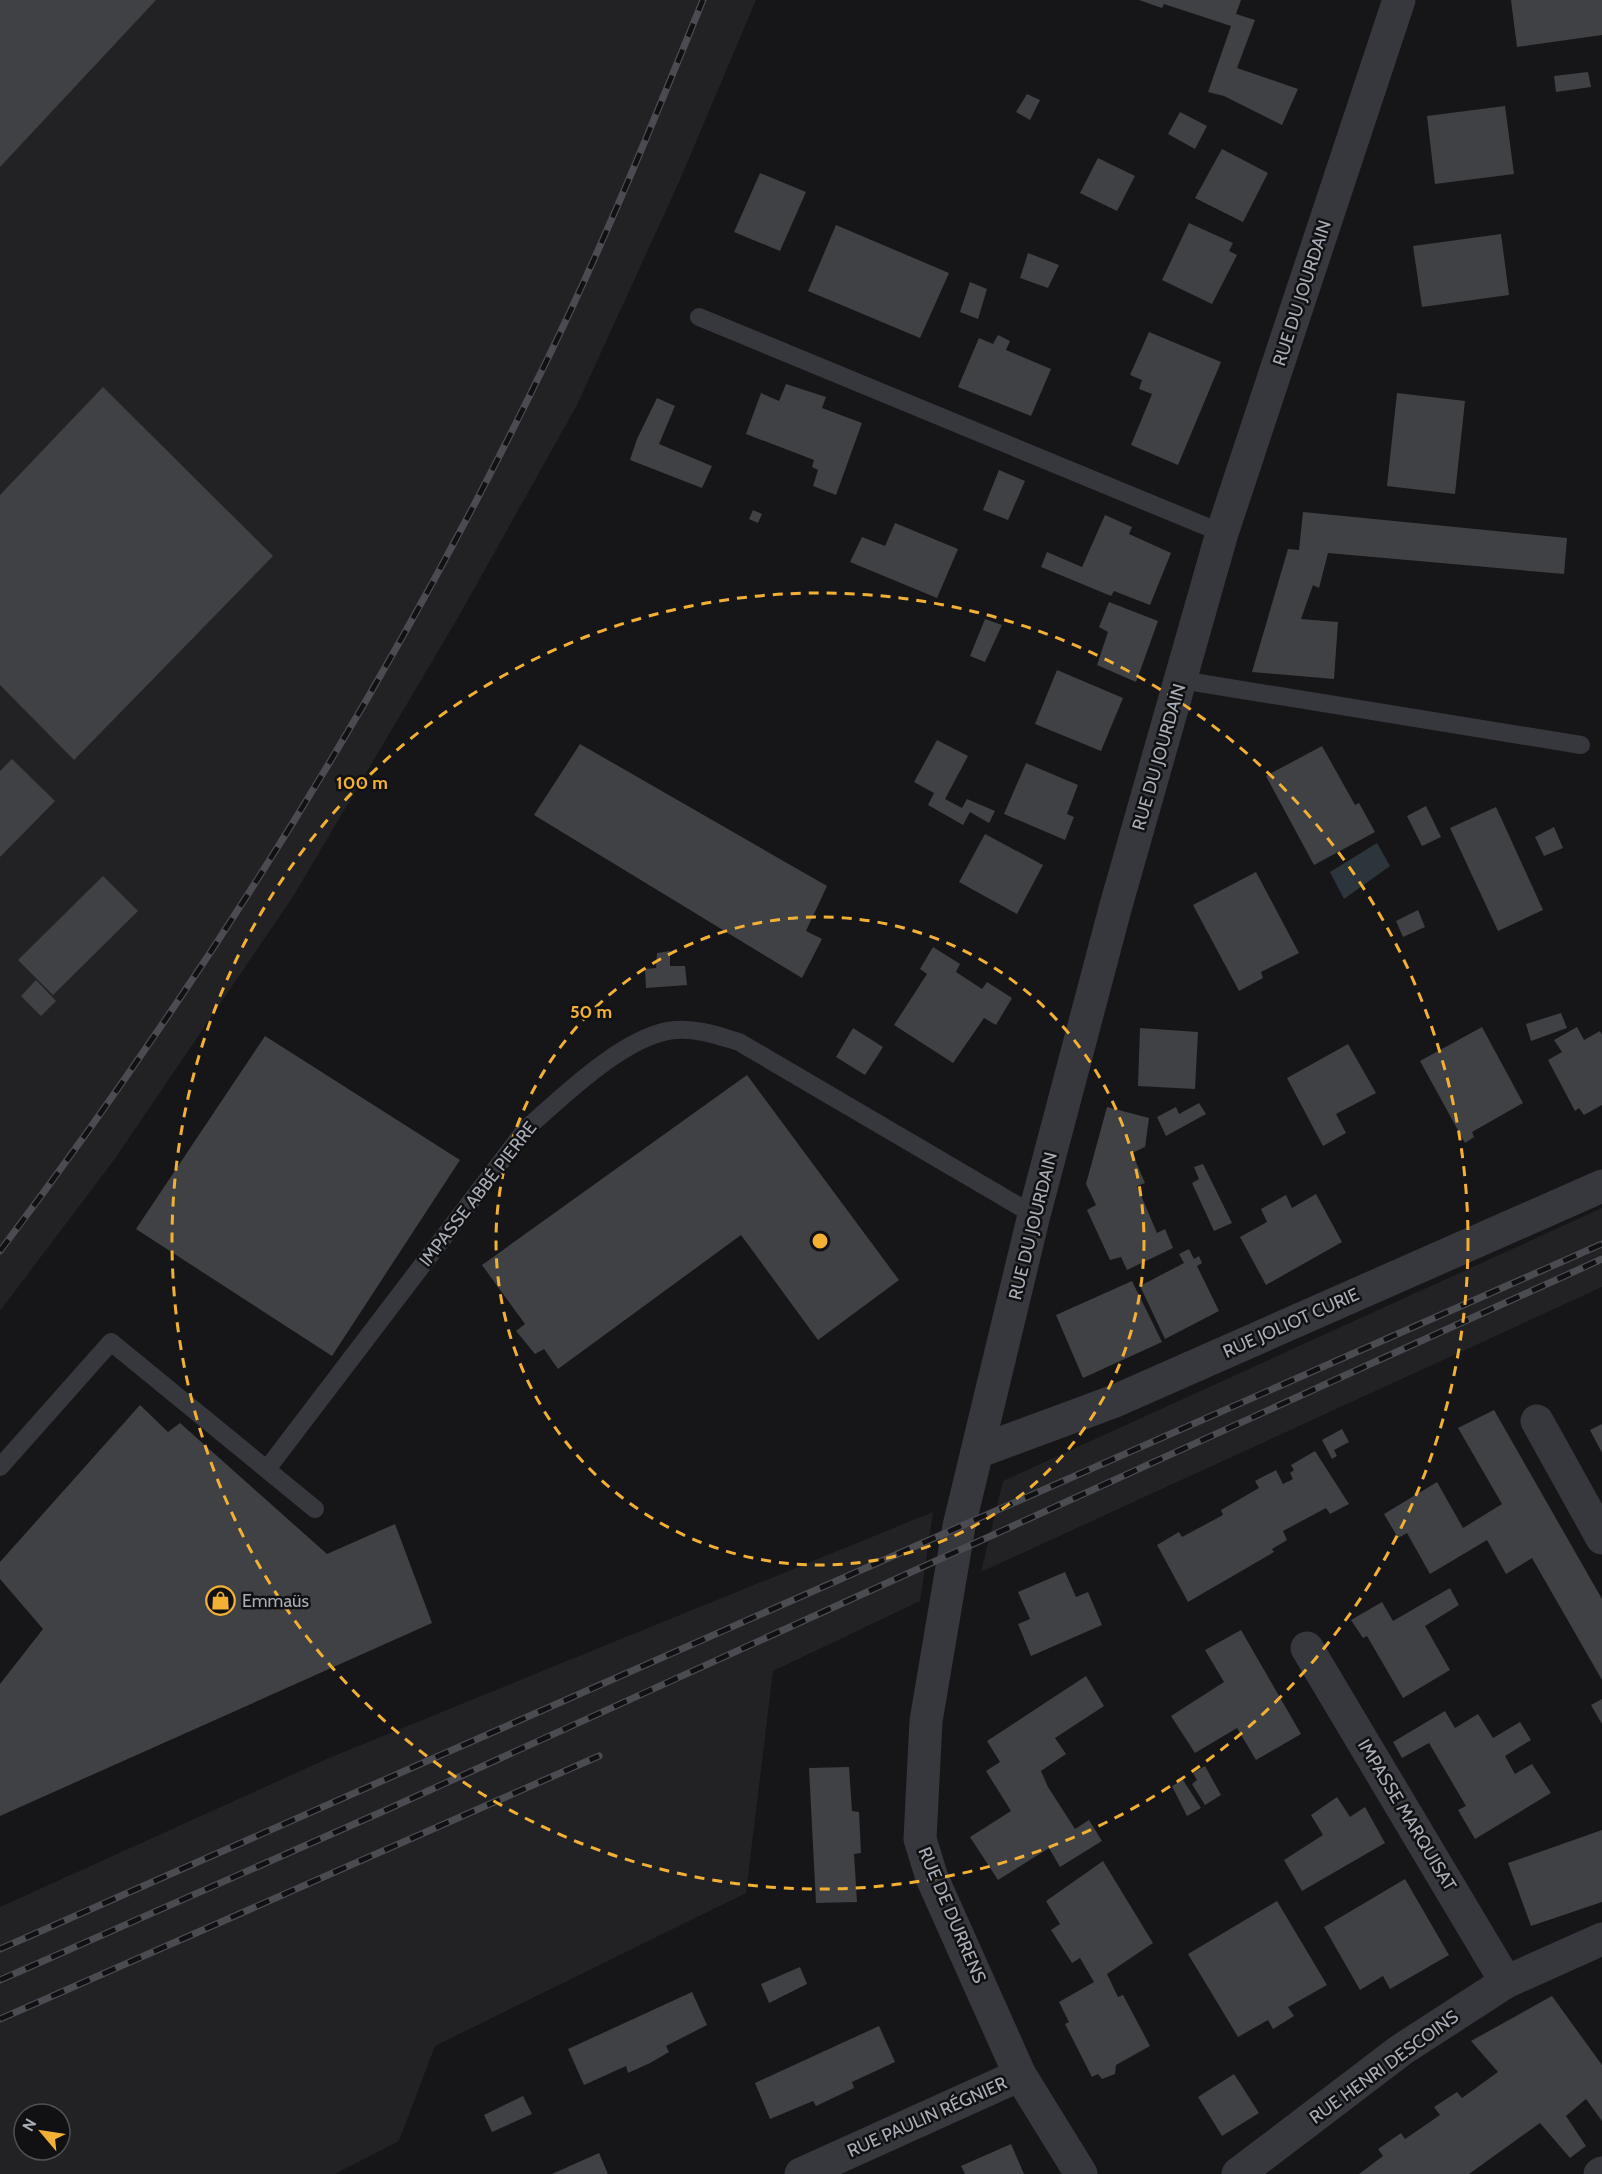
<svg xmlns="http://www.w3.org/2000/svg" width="1602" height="2174" font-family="Cabin,sans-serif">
<rect width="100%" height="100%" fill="#161618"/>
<!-- built -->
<g fill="#222225" fill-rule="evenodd">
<polygon points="0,0 756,0 679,182 577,405 460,614 294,895 114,1160 0,1311"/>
<polygon points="1602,1208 1602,1287 981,1572 1003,1481"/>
<path d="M933,1512l-13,89 -147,70 -27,222 -311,153 -36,95 -64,33h-335v-267l329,-149zM24,2114h36v36h-36z"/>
</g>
<!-- water -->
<polygon fill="#2c353c" points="1377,843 1390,866 1344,899 1330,872"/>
<!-- building -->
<g fill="#404145">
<polygon points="0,0 156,0 0,167"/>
<polygon points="1139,0 1241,0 1236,14 1255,20 1237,68 1298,89 1282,125 1224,96 1208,92 1231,26 1164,4 1162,8"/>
<polygon points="1511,0 1602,0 1602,35 1517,47"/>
<polygon points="1588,72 1591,87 1556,92 1554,76"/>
<polygon points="1027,94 1040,100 1030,120 1016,112"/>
<polygon points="1505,106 1514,174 1435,184 1427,116"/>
<polygon points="1180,112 1207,126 1195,149 1168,134"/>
<polygon points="1222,149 1268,173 1243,222 1195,198"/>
<polygon points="1098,158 1135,176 1117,211 1080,193"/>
<polygon points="760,173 806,192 780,251 734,232"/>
<polygon points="1189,223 1233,243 1229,251 1237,255 1212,304 1162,280"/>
<polygon points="836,225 949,273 920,338 808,291"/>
<polygon points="1501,234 1509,295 1422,307 1413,246"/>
<polygon points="1028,253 1059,265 1048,288 1020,278"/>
<polygon points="970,282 987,289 978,319 960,312"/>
<polygon points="1149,332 1221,362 1178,465 1131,445 1152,394 1139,389 1142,380 1130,375"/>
<polygon points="998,335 1010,341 1006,350 1051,369 1031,416 958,387 979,338 993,344"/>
<polygon points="786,384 826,397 822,408 862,423 836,495 813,486 818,470 812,467 814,460 746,434 761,393 779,401"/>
<polygon points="103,387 273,556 74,760 0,685 0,495"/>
<polygon points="1397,393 1465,401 1455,494 1387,486"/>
<polygon points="657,398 675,406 659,444 712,466 702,488 630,460 637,439"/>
<polygon points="999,470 1025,481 1008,520 983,510"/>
<polygon points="753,510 762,514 758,523 749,519"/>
<polygon points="1303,512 1567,538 1564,574 1328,553 1319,588 1313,585 1301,619 1338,622 1334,679 1252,672 1288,549 1299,550"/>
<polygon points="1105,515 1132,527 1129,534 1171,553 1150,605 1114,591 1111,596 1041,567 1047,552 1082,567"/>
<polygon points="895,523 958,549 937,598 850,562 862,537 885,546"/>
<polygon points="1109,602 1158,621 1136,682 1097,665 1108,632 1099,627"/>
<polygon points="985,619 1002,625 985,662 970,656"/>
<polygon points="1057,670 1123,698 1101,751 1035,724"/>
<polygon points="937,740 968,756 945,799 962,808 967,799 995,811 989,823 970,812 963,825 928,805 934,793 914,782"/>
<polygon points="580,744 827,886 806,931 822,939 802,978 534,815"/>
<polygon points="1322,746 1355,805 1359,803 1375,832 1314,865 1266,776"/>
<polygon points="12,759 55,801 0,857 0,771"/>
<polygon points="1026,763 1078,785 1067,814 1074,817 1065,840 1004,814"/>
<polygon points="1426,806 1441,837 1422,846 1407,816"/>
<polygon points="1496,807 1543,910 1498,931 1450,828"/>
<polygon points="1554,827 1563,848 1544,856 1535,837"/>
<polygon points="985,834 1043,865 1017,914 959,882"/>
<polygon points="1256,872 1299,953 1261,972 1263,978 1239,991 1193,905"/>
<polygon points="103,876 138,911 53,995 18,960"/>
<polygon points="1418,910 1425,927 1403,937 1396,921"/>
<polygon points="933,947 960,964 956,972 982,989 987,982 1012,998 996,1025 984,1018 953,1063 894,1025 927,974 920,969"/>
<polygon points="670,951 670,966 685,966 687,985 646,988 645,969 656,968 657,953"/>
<polygon points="36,980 56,1001 41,1016 21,996"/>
<polygon points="1561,1013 1567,1028 1531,1041 1526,1024"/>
<polygon points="1482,1027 1523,1103 1472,1132 1474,1137 1465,1143 1420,1061"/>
<polygon points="1577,1027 1584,1040 1600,1031 1602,1035 1602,1105 1584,1115 1579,1108 1575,1111 1548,1060 1562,1052 1554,1040"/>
<polygon points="853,1028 883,1047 865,1075 836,1057"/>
<polygon points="1140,1028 1198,1032 1195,1089 1138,1086"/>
<polygon points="265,1036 460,1160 332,1356 136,1229"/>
<polygon points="1348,1044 1376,1093 1336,1114 1346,1133 1323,1146 1287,1078"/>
<polygon points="747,1075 899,1280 818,1340 741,1235 558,1369 544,1349 535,1354 516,1331 525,1324 482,1265"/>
<polygon points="1199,1103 1206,1114 1166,1136 1157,1117 1176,1107 1179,1114"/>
<polygon points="1107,1107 1149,1118 1145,1147 1132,1153 1145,1183 1137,1186 1157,1233 1165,1229 1173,1248 1127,1270 1121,1257 1110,1260 1087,1210 1096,1205 1086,1184"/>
<polygon points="1203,1164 1232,1223 1214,1231 1192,1183 1199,1179 1194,1167"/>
<polygon points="1316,1194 1342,1242 1266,1285 1240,1237 1267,1222 1261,1209 1286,1195 1292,1208"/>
<polygon points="1189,1249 1194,1259 1199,1256 1202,1263 1197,1266 1219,1311 1165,1339 1140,1286 1184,1263 1179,1254"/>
<polygon points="1132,1281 1162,1342 1083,1378 1056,1315"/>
<polygon points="140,1405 168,1432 180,1423 327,1554 395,1524 432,1623 0,1816 0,1684 43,1629 0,1579 0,1562"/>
<polygon points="1494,1410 1602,1599 1602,1680 1532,1558 1506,1574 1487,1540 1430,1574 1407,1533 1398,1538 1384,1514 1437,1482 1463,1528 1502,1504 1458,1428"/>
<polygon points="1602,1424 1602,1453 1590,1430"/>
<polygon points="1342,1429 1349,1442 1334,1450 1337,1456 1332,1459 1322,1440"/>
<polygon points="1315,1451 1349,1504 1330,1514 1326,1508 1283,1531 1287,1540 1272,1549 1274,1552 1188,1602 1157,1545 1179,1532 1182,1537 1223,1515 1221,1510 1259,1488 1255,1481 1276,1470 1283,1484 1293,1479 1290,1473 1294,1470 1291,1465"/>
<polygon points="1065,1572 1076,1597 1088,1592 1102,1625 1031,1656 1018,1624 1030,1619 1018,1592"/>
<polygon points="1450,1588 1459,1605 1425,1626 1450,1670 1403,1698 1367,1636 1363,1638 1351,1620 1382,1602 1393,1621"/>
<polygon points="1241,1630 1301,1734 1256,1760 1237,1728 1195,1753 1171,1716 1224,1682 1205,1650"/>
<polygon points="1086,1676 1104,1706 1055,1738 1066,1754 1041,1771 1048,1787 1075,1829 1089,1820 1102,1841 1060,1867 1049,1848 998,1880 970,1837 1011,1811 986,1771 1000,1762 987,1741"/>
<polygon points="1602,1699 1602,1724 1591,1705"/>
<polygon points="1445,1711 1455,1728 1478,1714 1493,1738 1520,1722 1531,1740 1505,1756 1515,1774 1532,1764 1551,1793 1475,1839 1458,1810 1466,1806 1429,1743 1402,1758 1393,1742"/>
<polygon points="1205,1766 1221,1795 1205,1805 1192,1784 1197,1780 1193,1773"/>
<polygon points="849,1767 852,1811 859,1812 861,1853 854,1854 857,1902 816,1903 809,1768"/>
<polygon points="1183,1780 1201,1808 1187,1816 1172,1786"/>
<polygon points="1337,1797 1350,1817 1365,1807 1385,1843 1302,1891 1284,1860 1323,1835 1311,1815"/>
<polygon points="1602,1830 1602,1902 1531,1926 1508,1863"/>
<polygon points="1103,1861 1153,1943 1107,1974 1118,1997 1123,1995 1150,2046 1116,2065 1115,2074 1102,2079 1098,2074 1092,2077 1065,2024 1069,2022 1059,2002 1094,1982 1080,1958 1072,1963 1051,1930 1060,1924 1046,1901"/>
<polygon points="1405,1879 1449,1955 1390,1989 1383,1976 1360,1990 1324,1927"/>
<polygon points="1277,1901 1327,1985 1288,2007 1294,2016 1273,2029 1268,2020 1238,2037 1188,1954"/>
<polygon points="800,1967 807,1984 769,2003 761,1984"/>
<polygon points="692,1992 707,2025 666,2046 669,2052 650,2063 628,2073 626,2066 584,2085 568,2049"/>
<polygon points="1552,1996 1602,2065 1602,2121 1586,2099 1566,2116 1586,2146 1570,2158 1540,2123 1469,2174 1359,2174 1383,2156 1378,2149 1401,2133 1405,2139 1440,2115 1434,2107 1457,2092 1462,2098 1498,2072 1471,2041"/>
<polygon points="879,2026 895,2062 852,2082 854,2088 816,2106 813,2101 770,2119 755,2083"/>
<polygon points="1234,2074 1259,2113 1222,2136 1198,2097"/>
<polygon points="523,2096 532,2114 492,2132 484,2115"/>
<polygon points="1011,2144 1024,2174 965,2174 961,2166"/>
<polygon points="599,2153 608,2174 552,2174"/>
</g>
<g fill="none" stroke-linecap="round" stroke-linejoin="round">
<!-- service -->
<g stroke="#37383d" stroke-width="18">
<polyline points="699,317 1222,533"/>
<polyline points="1181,680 1581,745"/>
<polyline points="0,1467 111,1342 315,1509"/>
<path d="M267,1469l259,-340c36,-32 100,-95 149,-99 22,-2 44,6 64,12l295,173"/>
</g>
<!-- minor -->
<g stroke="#37383d" stroke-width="33">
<polyline points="1537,1421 1602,1538"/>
<polyline points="977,1452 1115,1401 1602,1186"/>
<polyline points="1307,1648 1506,1982"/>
<polyline points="801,2174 1020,2075"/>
<polyline points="1081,2174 1020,2075 932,1878 920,1839 926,1721 959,1526 1034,1215 1115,909 1222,533 1399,0"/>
<polyline points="1238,2174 1401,2050 1506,1982 1602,1939"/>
<polyline points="1600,2174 1602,2173"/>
</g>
<defs>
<g id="rail">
<path d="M0,1251c210,-279 396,-578 548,-893 57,-117 106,-238 155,-358"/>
<polyline points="0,1949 1602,1244"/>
<polyline points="0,1980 386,1810 1602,1259"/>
<polyline points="0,2019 599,1756"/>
</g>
</defs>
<!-- rail casing -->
<use href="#rail" stroke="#4a4c52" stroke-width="7"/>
<!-- rail -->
<use href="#rail" stroke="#111113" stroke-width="4.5" stroke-dasharray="14" stroke-linecap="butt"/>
</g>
<!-- distance rings -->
<g fill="none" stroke="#f2b134" stroke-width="3" stroke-dasharray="10 8">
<circle cx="820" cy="1241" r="324"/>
<circle cx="820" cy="1241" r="648"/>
</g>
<!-- icons -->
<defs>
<symbol id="shop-ring" viewBox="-11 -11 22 22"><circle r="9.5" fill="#111113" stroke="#f2b134" stroke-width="1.5"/><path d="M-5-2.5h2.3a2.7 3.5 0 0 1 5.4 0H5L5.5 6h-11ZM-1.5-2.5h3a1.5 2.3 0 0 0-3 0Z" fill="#f2b134"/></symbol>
</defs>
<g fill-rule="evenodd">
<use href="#shop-ring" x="204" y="1584" width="33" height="33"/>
</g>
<g text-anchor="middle" stroke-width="5" stroke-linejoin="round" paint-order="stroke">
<!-- street labels -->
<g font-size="18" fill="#a8adb8" stroke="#111113">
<text transform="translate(1302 293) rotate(-72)" y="6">RUE DU JOURDAIN</text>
<text transform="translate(1159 757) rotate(-74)" y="6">RUE DU JOURDAIN</text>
<text transform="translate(478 1194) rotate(-52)" y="6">IMPASSE ABBÉ PIERRE</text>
<text transform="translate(1033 1226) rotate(-76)" y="6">RUE DU JOURDAIN</text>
<text transform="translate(1291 1323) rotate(-24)" y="6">RUE JOLIOT CURIE</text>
<text transform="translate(1407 1815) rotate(59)" y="6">IMPASSE MARQUISAT</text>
<text transform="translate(952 1915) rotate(67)" y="6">RUE DE DURRENS</text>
<text transform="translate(1384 2067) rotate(-36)" y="6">RUE HENRI DESCOINS</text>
<text transform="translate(927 2117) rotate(-24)" y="6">RUE PAULIN RÉGNIER</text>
</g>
<!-- poi labels -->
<g font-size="18" fill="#a8adb8" stroke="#111113" text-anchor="start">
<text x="242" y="1607">Emmaüs</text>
</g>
</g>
<circle cx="820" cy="1241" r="9" fill="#f2b134" stroke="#111113" stroke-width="3"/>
<g font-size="18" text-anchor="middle" font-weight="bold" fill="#f2b134" stroke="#111113" stroke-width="5" stroke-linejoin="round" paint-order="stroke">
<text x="362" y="789">100 m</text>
<text x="591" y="1018">50 m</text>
</g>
<!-- north arrow -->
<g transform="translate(42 2132) rotate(299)"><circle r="28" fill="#111113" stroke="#4d4f55" stroke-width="1.5"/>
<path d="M0-4.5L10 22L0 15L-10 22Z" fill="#f2b134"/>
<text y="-9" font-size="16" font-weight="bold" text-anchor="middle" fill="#a8adb8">N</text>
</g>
</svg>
